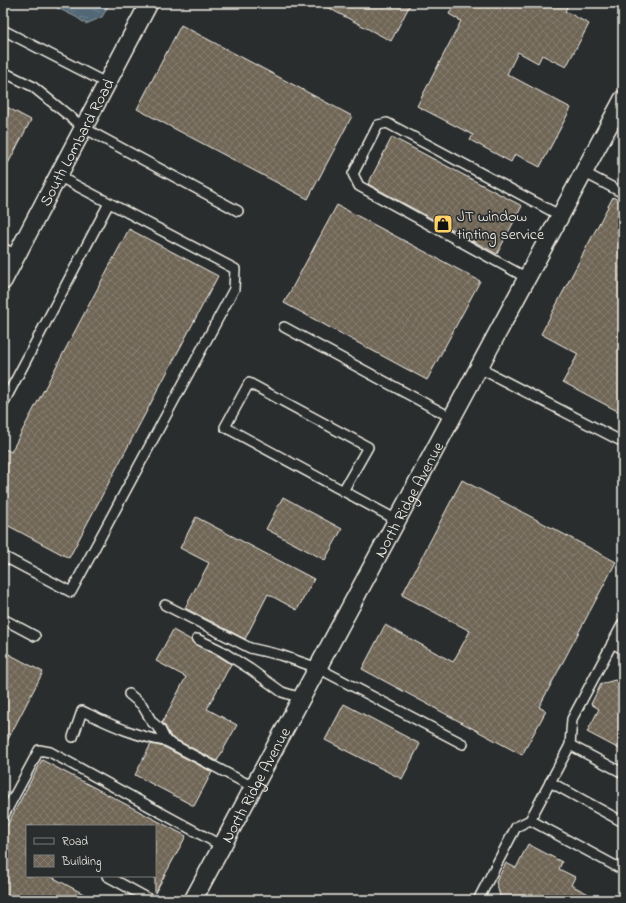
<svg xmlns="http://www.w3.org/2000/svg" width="626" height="903" font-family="'Indie Flower',sans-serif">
<defs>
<pattern id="water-ripples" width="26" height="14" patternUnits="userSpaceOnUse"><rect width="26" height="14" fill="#536776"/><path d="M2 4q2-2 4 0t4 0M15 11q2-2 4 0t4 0" fill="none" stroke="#6c7d8a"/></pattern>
<pattern id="building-cross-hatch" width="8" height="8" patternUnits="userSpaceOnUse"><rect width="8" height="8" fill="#706657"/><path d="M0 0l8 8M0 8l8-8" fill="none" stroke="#857c6f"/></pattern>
</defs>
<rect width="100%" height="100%" fill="#2a2d2e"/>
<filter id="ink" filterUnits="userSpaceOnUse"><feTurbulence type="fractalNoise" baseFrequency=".025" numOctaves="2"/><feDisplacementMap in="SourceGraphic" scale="8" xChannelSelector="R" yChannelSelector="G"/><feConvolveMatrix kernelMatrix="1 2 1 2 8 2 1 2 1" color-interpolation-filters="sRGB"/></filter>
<g filter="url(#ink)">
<!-- water -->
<polygon fill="url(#water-ripples)" stroke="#939ea4" points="47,3 110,3 102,17 86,24 76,17"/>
<!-- building -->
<g fill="url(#building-cross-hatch)" stroke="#f4f1e8">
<polygon points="319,3 411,3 391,41"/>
<polygon points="455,3 569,3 565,11 589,24 566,67 542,55 538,63 518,52 507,74 571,108 540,167 515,154 511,162 470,140 473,135 417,106 461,21 449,14"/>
<polygon points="181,25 352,116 308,199 137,109"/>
<polygon points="3,105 31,120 3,173"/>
<polygon points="392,137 522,206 497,254 368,184"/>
<polygon points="613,197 623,203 623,414 563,382 578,354 541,334"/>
<polygon points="337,205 480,281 427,380 284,303"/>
<polygon points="129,229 218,276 69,558 3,523 3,448 11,452"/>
<polygon points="462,480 616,562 539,707 546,711 522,755 362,669 385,625 453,662 470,631 402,595"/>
<polygon points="283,497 342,529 325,560 266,529"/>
<polygon points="196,517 314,579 297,610 268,594 245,639 185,608 209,563 180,548"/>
<polygon points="173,630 191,640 194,644 217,655 231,664 207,709 237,725 217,761 171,737 165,726 162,723 186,677 156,661"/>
<polygon points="3,651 43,672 3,749"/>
<polygon points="615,680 623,684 623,751 587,732 599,709 591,704 601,684"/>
<polygon points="344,704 420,744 402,779 325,740"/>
<polygon points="151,744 164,747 212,772 194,806 135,775"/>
<polygon points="42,760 186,836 155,893 155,826 27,826 27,876 50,876 95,900 3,900 3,833"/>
<polygon points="528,844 562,862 559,869 575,877 571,885 600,900 508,900 500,896 496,882 506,863 516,868"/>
</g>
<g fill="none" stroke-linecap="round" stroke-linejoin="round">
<defs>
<g id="service">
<polyline points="3,30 108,84"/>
<polyline points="3,72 32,86 84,128 238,211"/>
<polyline points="583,172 623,193"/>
<polyline points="3,248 16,255"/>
<polyline points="527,278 359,186 353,174 378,125 387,123 561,216"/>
<polyline points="284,327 452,418"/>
<polyline points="479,368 623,442"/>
<polyline points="3,404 109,203"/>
<polyline points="343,491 368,447 249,383 225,427 397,520"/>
<polyline points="3,556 71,592 234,289 235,269 58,176"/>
<polyline points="165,605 250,648 280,655 318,668 463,744"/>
<polyline points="3,619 35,636"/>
<polyline points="197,639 220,650 250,669 282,692 301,698"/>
<polyline points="612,643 623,649"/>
<polyline points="129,694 142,705 152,722 160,729 166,741 253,787"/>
<path d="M73,737l9,-26c28,13 54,26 84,30"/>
<polyline points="570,745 623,773"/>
<polyline points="550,782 623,822"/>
<polyline points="3,817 39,750 50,752 222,846"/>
<polyline points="530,820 623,870"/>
<polyline points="107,876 151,900"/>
<polyline points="478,900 516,827 530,820 570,745 572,719 623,623"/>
</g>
<g id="minor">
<path id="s1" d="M3,281l146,-278"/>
<path id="s2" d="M193,900l430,-801"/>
</g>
</defs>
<!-- service casing -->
<use href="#service" stroke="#f4f1e8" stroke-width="12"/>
<!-- minor casing -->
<use href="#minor" stroke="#f4f1e8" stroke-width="20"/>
<!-- service -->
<use href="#service" stroke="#2a2d2e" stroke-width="9"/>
<!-- minor -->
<use href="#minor" stroke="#2a2d2e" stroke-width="17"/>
</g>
</g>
<!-- icons -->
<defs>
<symbol id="shop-square" viewBox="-11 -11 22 22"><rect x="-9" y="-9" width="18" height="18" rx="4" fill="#ffd166" stroke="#2a2d2e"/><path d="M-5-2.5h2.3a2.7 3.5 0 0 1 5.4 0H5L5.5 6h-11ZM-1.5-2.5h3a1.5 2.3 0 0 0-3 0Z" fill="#111"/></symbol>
</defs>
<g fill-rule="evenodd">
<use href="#shop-square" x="432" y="213" width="22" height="22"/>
</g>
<g text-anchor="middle" stroke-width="3.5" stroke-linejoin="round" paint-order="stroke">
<!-- street labels -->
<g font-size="16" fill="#f4f1e8" stroke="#2a2d2e">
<text dy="6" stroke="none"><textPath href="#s1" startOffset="157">South Lombard Road</textPath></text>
<text dy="6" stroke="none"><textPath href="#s2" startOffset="455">North Ridge Avenue</textPath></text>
<text dy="6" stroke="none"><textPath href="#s2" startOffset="131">North Ridge Avenue</textPath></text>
</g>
<!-- poi labels -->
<g font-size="16" fill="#f4f1e8" stroke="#2a2d2e" text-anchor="start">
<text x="457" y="221">JT window<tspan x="457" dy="18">tinting service</tspan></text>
</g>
</g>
<!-- margin -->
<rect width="626" height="903" fill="none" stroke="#2a2d2e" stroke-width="16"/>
<rect x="8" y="8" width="610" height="887" fill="none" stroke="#f4f1e8" stroke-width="1.5" filter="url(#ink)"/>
<!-- legend -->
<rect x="26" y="825" width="130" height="52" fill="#2a2d2e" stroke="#7b7b78"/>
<rect x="34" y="838" width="20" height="6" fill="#2a2d2e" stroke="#7b7b78"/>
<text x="62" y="845" font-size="12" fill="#f4f1e8">Road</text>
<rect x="34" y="855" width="20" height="12" fill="url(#building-cross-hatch)" stroke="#7b7b78"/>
<text x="62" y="865" font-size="12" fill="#f4f1e8">Building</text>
</svg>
